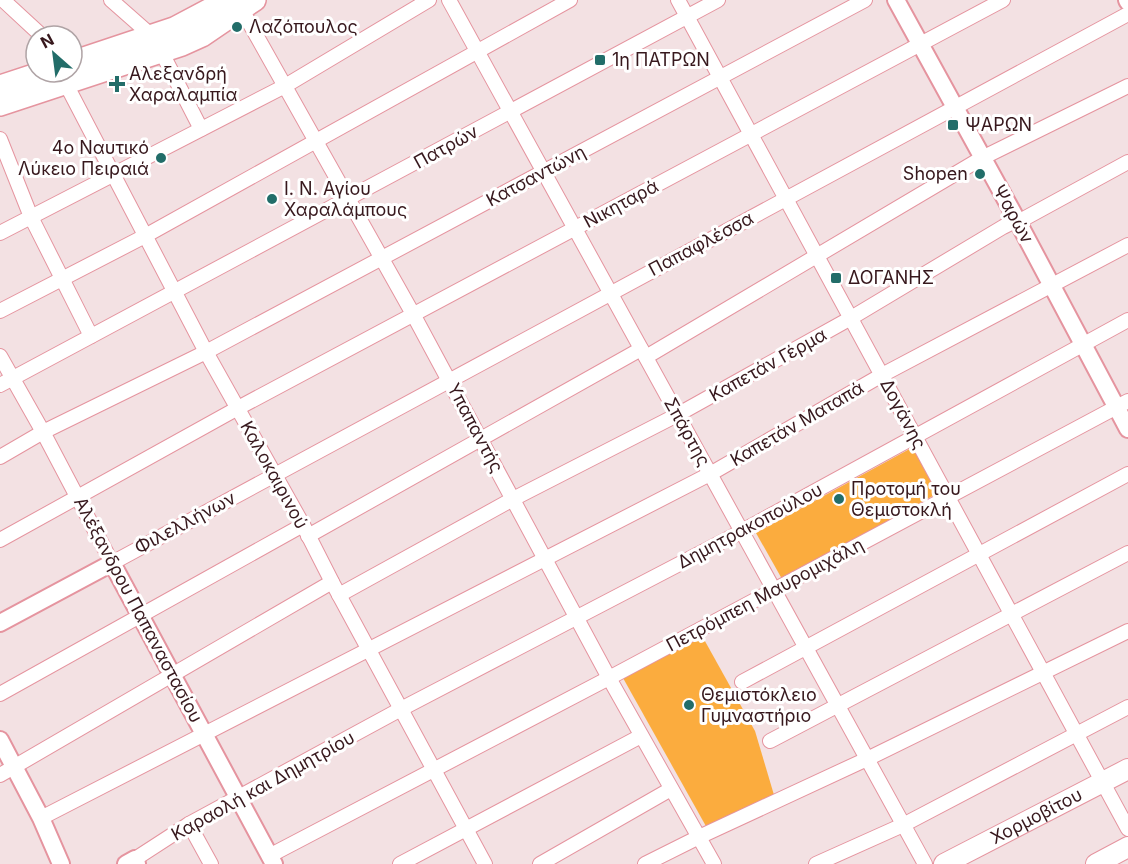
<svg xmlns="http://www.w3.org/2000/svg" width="1128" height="864" font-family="Inter,sans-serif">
<rect width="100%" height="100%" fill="#f3e1e3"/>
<!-- green -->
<g fill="#fbac3e">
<polygon points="915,446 940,492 782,579 756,533"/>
<polygon points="701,634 755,731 774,795 707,828 623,678"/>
</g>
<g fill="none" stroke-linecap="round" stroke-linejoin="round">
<defs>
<g id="minor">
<polyline points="3,0 42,36"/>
<polyline points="111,0 153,37"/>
<polyline points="449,0 925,864"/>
<polyline points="678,0 1128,829"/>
<polyline points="235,6 246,17 413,314 609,678 714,864"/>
<polyline points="162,53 201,129"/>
<polyline points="66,84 206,352 303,525 332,582 485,864"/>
<polyline points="0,139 31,217 91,336"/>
<polyline points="0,233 285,86 429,0"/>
<polyline points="0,311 145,236 570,0"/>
<polyline points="0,356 43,432 112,563 1128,14"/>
<polyline points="646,357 982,158 1128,86"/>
<polyline points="0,385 718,0"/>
<polyline points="0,457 43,432 206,352 865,0"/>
<polyline points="308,536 641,349"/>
<polyline points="0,540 238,408 1003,0"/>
<polyline points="339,595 513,499 677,415 851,318 1003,227 1011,223 1018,222 1128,162"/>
<polyline points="742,682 1128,474"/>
<polyline points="0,694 303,525"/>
<polyline points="770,741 1128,553"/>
<polyline points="0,775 332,582"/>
<polyline points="41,818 710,474 882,375 1128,245"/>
<polyline points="189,824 211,864"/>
<polyline points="269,856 609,678 1128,401"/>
<polyline points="135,859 189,824 401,709 733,536 1128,320"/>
<polyline points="400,864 641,736"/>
<polyline points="540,864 671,789"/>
<polyline points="645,864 699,837 867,759 1128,631"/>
<polyline points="816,864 903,825 1128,707"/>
</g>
<g id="tertiary">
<polyline points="896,0 1018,222 1128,429"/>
<polyline points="1127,0 1128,2"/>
<polyline points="0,623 112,563 274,864"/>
<polyline points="0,740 41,818 61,864"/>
<polyline points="126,864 135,859 137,864"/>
</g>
<g id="secondary">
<path id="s1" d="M944,864l184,-95"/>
<polyline points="1096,864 1128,847"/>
</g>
<g id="primary">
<polyline points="72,62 174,28 227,0"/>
<polyline points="0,86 43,72"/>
<polyline points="0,105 182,45 202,36 255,0"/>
</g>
</defs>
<!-- minor casing -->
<use href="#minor" stroke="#e5949f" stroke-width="16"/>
<!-- tertiary casing -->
<use href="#tertiary" stroke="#e5949f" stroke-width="20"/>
<!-- secondary casing -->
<use href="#secondary" stroke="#e5949f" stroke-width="22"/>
<!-- primary casing -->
<use href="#primary" stroke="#e5949f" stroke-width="24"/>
<!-- minor -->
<use href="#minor" stroke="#fff" stroke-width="14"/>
<!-- tertiary -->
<use href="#tertiary" stroke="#fff" stroke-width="16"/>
<!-- secondary -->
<use href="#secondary" stroke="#fff" stroke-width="20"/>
<!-- primary -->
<use href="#primary" stroke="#fff" stroke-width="21"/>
</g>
<!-- markers -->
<g fill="#226d69" stroke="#fff" stroke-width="2">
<circle cx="237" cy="27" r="6"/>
<rect x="594" y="54" width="12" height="12" rx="3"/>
<path d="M114 75h6v6h6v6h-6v6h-6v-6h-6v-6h6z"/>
<rect x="947" y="119" width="12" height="12" rx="3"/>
<circle cx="161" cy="158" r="6"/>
<circle cx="980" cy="174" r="6"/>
<circle cx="272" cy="199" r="6"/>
<rect x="830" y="272" width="12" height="12" rx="3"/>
<circle cx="839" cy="499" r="6"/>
<circle cx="689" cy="705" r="6"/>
</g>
<g text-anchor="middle" stroke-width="6" stroke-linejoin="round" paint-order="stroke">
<!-- poi labels -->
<g font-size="18" fill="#37181d" stroke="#fff" text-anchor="start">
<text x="249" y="33">Λαζόπουλος</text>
<text x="612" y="66">1η ΠΑΤΡΩΝ</text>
<text x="129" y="80">Αλεξανδρή<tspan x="129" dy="21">Χαραλαμπία</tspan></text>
<text x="965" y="131">ΨΑΡΩΝ</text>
<text x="149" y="154" text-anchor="end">4ο Ναυτικό<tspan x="149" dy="21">Λύκειο Πειραιά</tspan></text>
<text x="968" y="180" text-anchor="end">Shopen</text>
<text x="284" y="195">Ι. Ν. Αγίου<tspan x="284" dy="21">Χαραλάμπους</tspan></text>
<text x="848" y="284">ΔΟΓΑΝΗΣ</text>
<text x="851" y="495">Προτομή του<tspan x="851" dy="21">Θεμιστοκλή</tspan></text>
<text x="701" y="701">Θεμιστόκλειο<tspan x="701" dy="21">Γυμναστήριο</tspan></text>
</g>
<!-- street labels -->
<g font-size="18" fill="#37181d" stroke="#fff">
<text transform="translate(446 147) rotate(-29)" y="6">Πατρών</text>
<text transform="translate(536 176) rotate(-28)" y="6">Κατσαντώνη</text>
<text transform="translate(621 204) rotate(-28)" y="6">Νικηταρά</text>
<text transform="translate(1013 214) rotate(61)" y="6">Ψαρών</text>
<text transform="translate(701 244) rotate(-28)" y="6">Παπαφλέσσα</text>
<text transform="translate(768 365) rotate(-29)" y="6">Καπετάν Γέρμα</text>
<text transform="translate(903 414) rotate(62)" y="6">Δογάνης</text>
<text transform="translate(797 424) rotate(-30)" y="6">Καπετάν Ματαπά</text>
<text transform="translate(475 428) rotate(62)" y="6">Υπαπαντής</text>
<text transform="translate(687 432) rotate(61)" y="6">Σπάρτης</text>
<text transform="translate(274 475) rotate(61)" y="6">Καλοκαιρινού</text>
<text transform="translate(185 523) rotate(-28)" y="6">Φιλελλήνων</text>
<text transform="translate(750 526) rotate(-28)" y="6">Δημητρακοπούλου</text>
<text transform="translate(765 595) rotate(-28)" y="6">Πετρόμπεη Μαυρομιχάλη</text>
<text transform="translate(138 610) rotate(62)" y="6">Αλέξανδρου Παπαναστασίου</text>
<text transform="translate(263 786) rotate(-29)" y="6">Καραολή και Δημητρίου</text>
<text dy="6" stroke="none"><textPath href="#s1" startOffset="104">Χορμοβίτου</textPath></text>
</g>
</g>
<!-- north arrow -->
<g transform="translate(54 54) rotate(332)"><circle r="28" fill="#ffffff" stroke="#afa3a5" stroke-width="1.5"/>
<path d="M0-4.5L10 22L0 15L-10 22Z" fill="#226d69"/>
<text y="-9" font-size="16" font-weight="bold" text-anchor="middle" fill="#37181d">N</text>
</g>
</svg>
